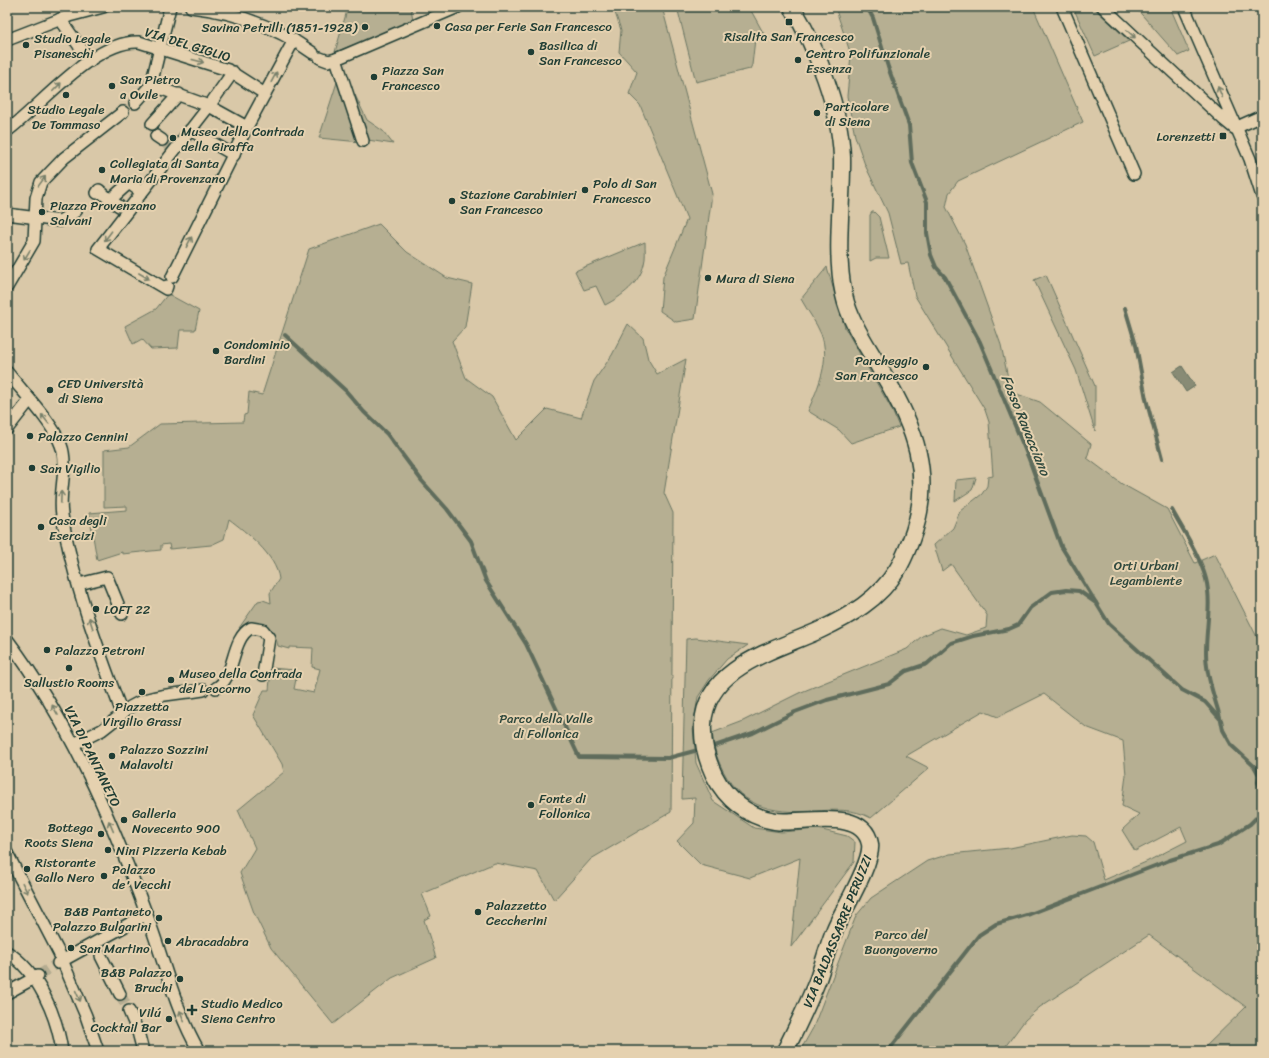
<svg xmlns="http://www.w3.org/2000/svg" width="1269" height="1058" font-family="Sriracha,sans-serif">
<rect width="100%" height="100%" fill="#d9c8a8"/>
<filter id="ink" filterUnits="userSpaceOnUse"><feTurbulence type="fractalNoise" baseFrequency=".025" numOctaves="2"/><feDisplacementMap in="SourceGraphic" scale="8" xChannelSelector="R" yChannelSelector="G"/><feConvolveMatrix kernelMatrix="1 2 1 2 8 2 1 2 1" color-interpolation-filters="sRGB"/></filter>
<g filter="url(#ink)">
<!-- green -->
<g fill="#b6af92" stroke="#6a7663">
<polygon points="348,7 411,7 413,22 335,52"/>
<polygon points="613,7 662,7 712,194 695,319 676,322 660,311 663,277 687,219 640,105 629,94 637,72 619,52 621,30"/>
<polygon points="677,7 749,7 765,36 755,39 752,65 750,69 696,82"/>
<path d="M835,7h198l50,115 -125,59 -9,12 -3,14 19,37 36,101 10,47 29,10 51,42 -4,14 35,26 45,25 28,54 20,-9 47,93v404h-61l45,-44 -97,-72 -109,72 -15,13 -23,31h-202l13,-23 43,-112 15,-18 56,-37 23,-7 60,-6 62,-13 14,1 7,6 11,38 42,-18 41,-21 -6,-14 -46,24 -13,-21 17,-16 -17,-8 4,-31 -3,-34 -37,-14 -42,-33 -46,23 -15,-6 -77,45 23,12 -58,50c-18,-10 -37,-8 -57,-7 -44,3 -76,-4 -95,-49 -4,-8 -5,-20 -7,-29l29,-11 58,-29 108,-44 15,-13 19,-8 25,7 20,-7 1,-13 -36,-51 -9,7 -8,-26 19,-17 7,-17 22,-17 5,-8 1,-9 5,-1 -4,-54 -4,-12 -70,-114 -7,-33 -7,1 -13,-51 -23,-48 -10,-29 -8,-40 4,-41z"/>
<polygon points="1073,7 1093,7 1129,41 1095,56"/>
<polygon points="1135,7 1170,7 1189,51 1178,56"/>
<polygon points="338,79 360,142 319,138"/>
<polygon points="353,94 355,95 367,120 383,131 393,144 368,140"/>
<polygon points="872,212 874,212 879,217 889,258 876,258 870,261 870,215"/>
<path d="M379,224l28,28 40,26 25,6 -7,43 -13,14 14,37 26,19 24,43 31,-31 34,9 13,-37 18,-26 16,-31 15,14 5,21 9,15 29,-15 -22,134 9,20 -2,299 -80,47 -37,41 -16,-29 -43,-8 -73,31 9,22 -7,4 12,38 -44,20 -59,46 -62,-76 -17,-35 -14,-40 15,-25 -17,-38 46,-38 -2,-8 -29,-49 11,-25h5l2,-22 24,2 -2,8 3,1 -2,10 20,4 6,-24 -8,-2 1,-19 -24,-1v2l-11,-3c-5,-23 -19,-25 -39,-18l19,-27 5,-1 8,3 -1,-10 9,-14c-3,-24 -33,-47 -50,-60l-5,20 -13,6 -41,4 -1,-5 -8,1v5l-39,4v-2l-25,8 -8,-47 38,-3v-4l-23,1v-57l25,-3 31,-23 83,-2 1,-7 3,-1 2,-22 13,3 47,-146z"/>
<path d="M645,242c0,7 1,16 -1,22 -4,19 -23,33 -39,41l-9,-19 -12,4 -9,-19z"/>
<path d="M827,267l18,61 46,80 8,19 -48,16 -12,-13 -31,-19c10,-24 23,-51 13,-77 -5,-12 -14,-24 -20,-35z"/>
<polygon points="1046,275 1095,386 1095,431 1076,370 1034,280"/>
<polygon points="168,294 199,311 195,330 180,330 178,348 151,349 142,339 133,344 125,326 156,309"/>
<polygon points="976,478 972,490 955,501 956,480"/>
<polygon points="696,638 748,645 727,659 709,680 698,697 693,727 696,763 713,801 754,828 781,832 818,829 847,836 855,842 854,862 791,947 800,858 750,878 701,865 677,841 694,823 695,798 682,799 686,639"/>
</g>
<!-- water -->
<polygon fill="#888b75" stroke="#5e6c5b" points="1182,366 1195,386 1186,392 1173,372"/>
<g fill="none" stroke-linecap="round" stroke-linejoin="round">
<!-- stream -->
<g stroke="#5e6c5b" stroke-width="4">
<polyline points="867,7 873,18 888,67 909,125 912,163 927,202 927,233 931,255 936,267 945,277 980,342 1029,459 1061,546 1109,624 1182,690 1205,702 1221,720 1223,730 1232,746 1254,766 1259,775 1258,782 1262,794"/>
<polyline points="1125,308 1136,345 1146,399 1162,459"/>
<polyline points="285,335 346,391 364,412 387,434 422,481 447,509 471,541 486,581 526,644 579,757 668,758 702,749"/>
<path d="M1172,510c12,22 27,44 34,69 6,24 0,48 0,73 0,23 8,44 14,65"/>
<polyline points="709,748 753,733 795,712 827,700 889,684 906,671 927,664 951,643 973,636 1009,629 1018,625 1030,608 1052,592 1066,590 1079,591 1096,603"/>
<polyline points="888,1051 979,935 996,924 1030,914 1170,860 1218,845 1250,824 1262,812"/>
</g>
<!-- street-tunnel -->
<g stroke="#b4ac91" stroke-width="11" stroke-dasharray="11 5.5" stroke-linecap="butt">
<polyline points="162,140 171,148"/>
<polyline points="38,976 58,963"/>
<polyline points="120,994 129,1011"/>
</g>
<defs>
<g id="street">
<path d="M191,7c44,5 86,20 122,46"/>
<polyline points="1062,7 1134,174"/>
<polyline points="1103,7 1223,119 1234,128"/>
<polyline points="1184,7 1250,159 1262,196"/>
<polyline points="60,19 90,61"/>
<polyline points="7,40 69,16 103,7"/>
<polyline points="320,58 328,61 336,59 458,7"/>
<polyline points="336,59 363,141"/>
<polyline points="151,85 209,106 247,127"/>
<polyline points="135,103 151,85 170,7"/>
<polyline points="152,124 179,94"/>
<polyline points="1235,128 1262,116"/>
<polyline points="190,130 234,155"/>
<path d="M7,131c35,-26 87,-91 132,-89l89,28 37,24"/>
<polyline points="156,136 162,140"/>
<polyline points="97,193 99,190 110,200 129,183 141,192"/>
<polyline points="110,200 119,206"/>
<polyline points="7,214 60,221 76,211"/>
<polyline points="172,277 247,127 294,40"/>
<polyline points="167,286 166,289 98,249 209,106 233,72"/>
<polyline points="7,287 34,241 36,198 41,182 64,158 123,112"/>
<path d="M7,372c15,19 46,51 54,73 8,21 -3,47 1,70 11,67 36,134 60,198"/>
<polyline points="7,429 29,401"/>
<polyline points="79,584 107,577 122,614"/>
<path d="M7,639c63,84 103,177 139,274 18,46 28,95 53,138"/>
<path d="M216,688c20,-10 14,-49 35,-60l12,2 6,8 -6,37"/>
<path d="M119,717c20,-24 56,-22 84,-27"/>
<polyline points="74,744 102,730 116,719"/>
<polyline points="7,853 59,953 86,1016 98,1051"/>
<path d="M7,952c31,19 50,64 55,99"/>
<polyline points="101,956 120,994"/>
<polyline points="58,963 147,914"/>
<polyline points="7,993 38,976"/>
<polyline points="129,1011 138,1032 143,1051"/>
</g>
<path id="secondary" d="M785,1051c12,-24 23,-47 33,-72 6,-17 10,-34 17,-50 8,-19 38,-67 35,-85 -7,-38 -69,-19 -95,-23 -27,-4 -49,-22 -61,-46 -7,-15 -12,-34 -11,-51 3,-58 74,-74 117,-94 30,-14 59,-31 77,-60 6,-9 10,-20 14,-30 24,-63 4,-114 -29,-168 -14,-25 -32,-49 -38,-77 -10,-45 -1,-93 -2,-138 -2,-49 -25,-109 -50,-150"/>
</defs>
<!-- street casing -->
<use href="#street" stroke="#1f3d34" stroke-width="14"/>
<!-- secondary casing -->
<use href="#secondary" stroke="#1f3d34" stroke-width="19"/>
<!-- street -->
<use href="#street" stroke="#e5d1af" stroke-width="11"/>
<!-- secondary -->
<use href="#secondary" stroke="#e5d1af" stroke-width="16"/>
</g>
<!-- one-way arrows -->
<defs><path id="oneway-shaft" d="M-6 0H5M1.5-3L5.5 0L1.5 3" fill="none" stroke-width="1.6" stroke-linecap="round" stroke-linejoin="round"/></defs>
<g stroke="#78806b">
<use href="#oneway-shaft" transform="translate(1131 34) rotate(43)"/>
<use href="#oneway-shaft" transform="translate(198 61) rotate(15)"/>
<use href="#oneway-shaft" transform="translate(274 77) rotate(-62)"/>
<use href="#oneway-shaft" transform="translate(57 87) rotate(-46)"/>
<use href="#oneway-shaft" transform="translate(1220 92) rotate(-113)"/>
<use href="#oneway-shaft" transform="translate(42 181) rotate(-54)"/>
<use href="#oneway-shaft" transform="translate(108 236) rotate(127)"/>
<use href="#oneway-shaft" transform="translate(189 242) rotate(-63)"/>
<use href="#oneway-shaft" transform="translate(27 255) rotate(121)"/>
<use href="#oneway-shaft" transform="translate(144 276) rotate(30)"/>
<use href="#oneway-shaft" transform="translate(45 419) rotate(-129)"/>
<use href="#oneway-shaft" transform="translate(61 497) rotate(-88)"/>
<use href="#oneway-shaft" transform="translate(91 623) rotate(-108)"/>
<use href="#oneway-shaft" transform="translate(55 710) rotate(-120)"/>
<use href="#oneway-shaft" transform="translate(111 826) rotate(-113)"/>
<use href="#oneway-shaft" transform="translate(25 888) rotate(62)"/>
<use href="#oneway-shaft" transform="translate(78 996) rotate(66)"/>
<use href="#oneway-shaft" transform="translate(182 1016) rotate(-112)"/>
</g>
</g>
<!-- markers -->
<g fill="#1f3d34" stroke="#e5d1af" stroke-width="1.5">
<rect x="785" y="18" width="8" height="8" rx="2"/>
<circle cx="437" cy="26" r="4"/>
<circle cx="365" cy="27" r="4"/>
<circle cx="26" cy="45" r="4"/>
<circle cx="531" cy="52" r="4"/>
<circle cx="798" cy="60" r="4"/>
<circle cx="374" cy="77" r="4"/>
<circle cx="112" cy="86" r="4"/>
<circle cx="66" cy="95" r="4"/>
<circle cx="817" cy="113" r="4"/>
<rect x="1219" y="132" width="8" height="8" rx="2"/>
<circle cx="173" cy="138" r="4"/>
<circle cx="102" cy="170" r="4"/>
<circle cx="585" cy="190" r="4"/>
<circle cx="452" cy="201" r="4"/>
<circle cx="42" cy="212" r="4"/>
<circle cx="708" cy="278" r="4"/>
<circle cx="216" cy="351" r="4"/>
<circle cx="926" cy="367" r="4"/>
<circle cx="50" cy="390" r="4"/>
<circle cx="30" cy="436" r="4"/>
<circle cx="32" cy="468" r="4"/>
<circle cx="41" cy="527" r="4"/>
<circle cx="96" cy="609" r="4"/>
<circle cx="47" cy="650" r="4"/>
<circle cx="69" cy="668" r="4"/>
<circle cx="171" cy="680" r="4"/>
<circle cx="142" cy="692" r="4"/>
<circle cx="112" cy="756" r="4"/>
<circle cx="531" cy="805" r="4"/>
<circle cx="124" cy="820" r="4"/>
<circle cx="101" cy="834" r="4"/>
<circle cx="108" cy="850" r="4"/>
<circle cx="27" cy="869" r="4"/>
<circle cx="104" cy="876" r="4"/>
<circle cx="478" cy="912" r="4"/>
<circle cx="159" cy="918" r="4"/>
<circle cx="168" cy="941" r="4"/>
<circle cx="71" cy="948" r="4"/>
<circle cx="180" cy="979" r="4"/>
<path d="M190 1004h4v4h4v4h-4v4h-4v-4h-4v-4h4z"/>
<circle cx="169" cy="1019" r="4"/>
</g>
<g text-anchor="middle" stroke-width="4" stroke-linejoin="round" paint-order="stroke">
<!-- poi labels -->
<g font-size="13" fill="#1f3d34" stroke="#e5d1af" text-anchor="start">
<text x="445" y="31">Casa per Ferie San Francesco</text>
<text x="357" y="32" text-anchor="end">Savina Petrilli (1851-1928)</text>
<text x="789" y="41" text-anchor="middle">Risalita San Francesco</text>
<text x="34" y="43">Studio Legale<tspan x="34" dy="15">Pisaneschi</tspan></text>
<text x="539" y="50">Basilica di<tspan x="539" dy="15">San Francesco</tspan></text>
<text x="806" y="58">Centro Polifunzionale<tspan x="806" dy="15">Essenza</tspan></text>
<text x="382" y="75">Piazza San<tspan x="382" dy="15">Francesco</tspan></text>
<text x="120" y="84">San Pietro<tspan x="120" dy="15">a Ovile</tspan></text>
<text x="825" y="111">Particolare<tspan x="825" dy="15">di Siena</tspan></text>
<text x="66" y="114" text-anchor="middle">Studio Legale<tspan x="66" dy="15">De Tommaso</tspan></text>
<text x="181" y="136">Museo della Contrada<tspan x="181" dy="15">della Giraffa</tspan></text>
<text x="1215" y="141" text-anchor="end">Lorenzetti</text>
<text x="110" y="168">Collegiata di Santa<tspan x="110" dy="15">Maria di Provenzano</tspan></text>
<text x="593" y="188">Polo di San<tspan x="593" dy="15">Francesco</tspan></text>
<text x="460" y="199">Stazione Carabinieri<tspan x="460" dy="15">San Francesco</tspan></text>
<text x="50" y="210">Piazza Provenzano<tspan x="50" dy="15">Salvani</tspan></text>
<text x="716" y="283">Mura di Siena</text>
<text x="224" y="349">Condominio<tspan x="224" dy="15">Bardini</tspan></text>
<text x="918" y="365" text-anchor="end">Parcheggio<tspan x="918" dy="15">San Francesco</tspan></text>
<text x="58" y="388">CED Università<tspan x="58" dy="15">di Siena</tspan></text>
<text x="38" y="441">Palazzo Cennini</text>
<text x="40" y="473">San Vigilio</text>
<text x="49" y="525">Casa degli<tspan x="49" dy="15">Esercizi</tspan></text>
<text x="104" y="614">LOFT 22</text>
<text x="55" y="655">Palazzo Petroni</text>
<text x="179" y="678">Museo della Contrada<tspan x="179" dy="15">del Leocorno</tspan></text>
<text x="69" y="687" text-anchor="middle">Sallustio Rooms</text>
<text x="142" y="711" text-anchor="middle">Piazzetta<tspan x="142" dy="15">Virgilio Grassi</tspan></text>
<text x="120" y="754">Palazzo Sozzini<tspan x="120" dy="15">Malavolti</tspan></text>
<text x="539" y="803">Fonte di<tspan x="539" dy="15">Follonica</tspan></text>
<text x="132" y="818">Galleria<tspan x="132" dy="15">Novecento 900</tspan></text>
<text x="93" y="832" text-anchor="end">Bottega<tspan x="93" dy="15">Roots Siena</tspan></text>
<text x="116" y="855">Nini Pizzeria Kebab</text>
<text x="35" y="867">Ristorante<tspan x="35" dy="15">Gallo Nero</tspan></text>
<text x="112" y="874">Palazzo<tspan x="112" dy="15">de' Vecchi</tspan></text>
<text x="486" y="910">Palazzetto<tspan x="486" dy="15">Ceccherini</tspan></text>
<text x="151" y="916" text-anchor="end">B&amp;B Pantaneto<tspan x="151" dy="15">Palazzo Bulgarini</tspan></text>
<text x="176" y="946">Abracadabra</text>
<text x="79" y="953">San Martino</text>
<text x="172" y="977" text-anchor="end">B&amp;B Palazzo<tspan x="172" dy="15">Bruchi</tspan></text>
<text x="201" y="1008">Studio Medico<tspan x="201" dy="15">Siena Centro</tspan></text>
<text x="161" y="1017" text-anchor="end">Vilú<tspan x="161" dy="15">Cocktail Bar</tspan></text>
</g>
<!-- street labels -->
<g font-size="13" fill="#1f3d34" stroke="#e5d1af">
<text transform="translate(188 44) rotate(17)" y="5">VIA DEL GIGLIO</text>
<text transform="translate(93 756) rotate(64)" y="5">VIA DI PANTANETO</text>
<text transform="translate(837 931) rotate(-68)" y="5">VIA BALDASSARRE PERUZZI</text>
</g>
<!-- park labels -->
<g font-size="13" fill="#2e483d" stroke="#e5d1af">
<text x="1146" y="570">Orti Urbani<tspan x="1146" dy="15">Legambiente</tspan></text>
<text x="546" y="723">Parco della Valle<tspan x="546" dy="15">di Follonica</tspan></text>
<text x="901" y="939">Parco del<tspan x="901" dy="15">Buongoverno</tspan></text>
</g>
<!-- water labels -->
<g font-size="14" font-style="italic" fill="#2f493e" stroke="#e5d1af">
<text transform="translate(1026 425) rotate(68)" y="5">Fosso Ravacciano</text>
</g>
</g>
<!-- margin -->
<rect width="1269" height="1058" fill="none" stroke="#e5d1af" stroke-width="24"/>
<rect x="12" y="12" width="1245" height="1034" fill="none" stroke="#1f3d34" stroke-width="1.5" filter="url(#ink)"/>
</svg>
